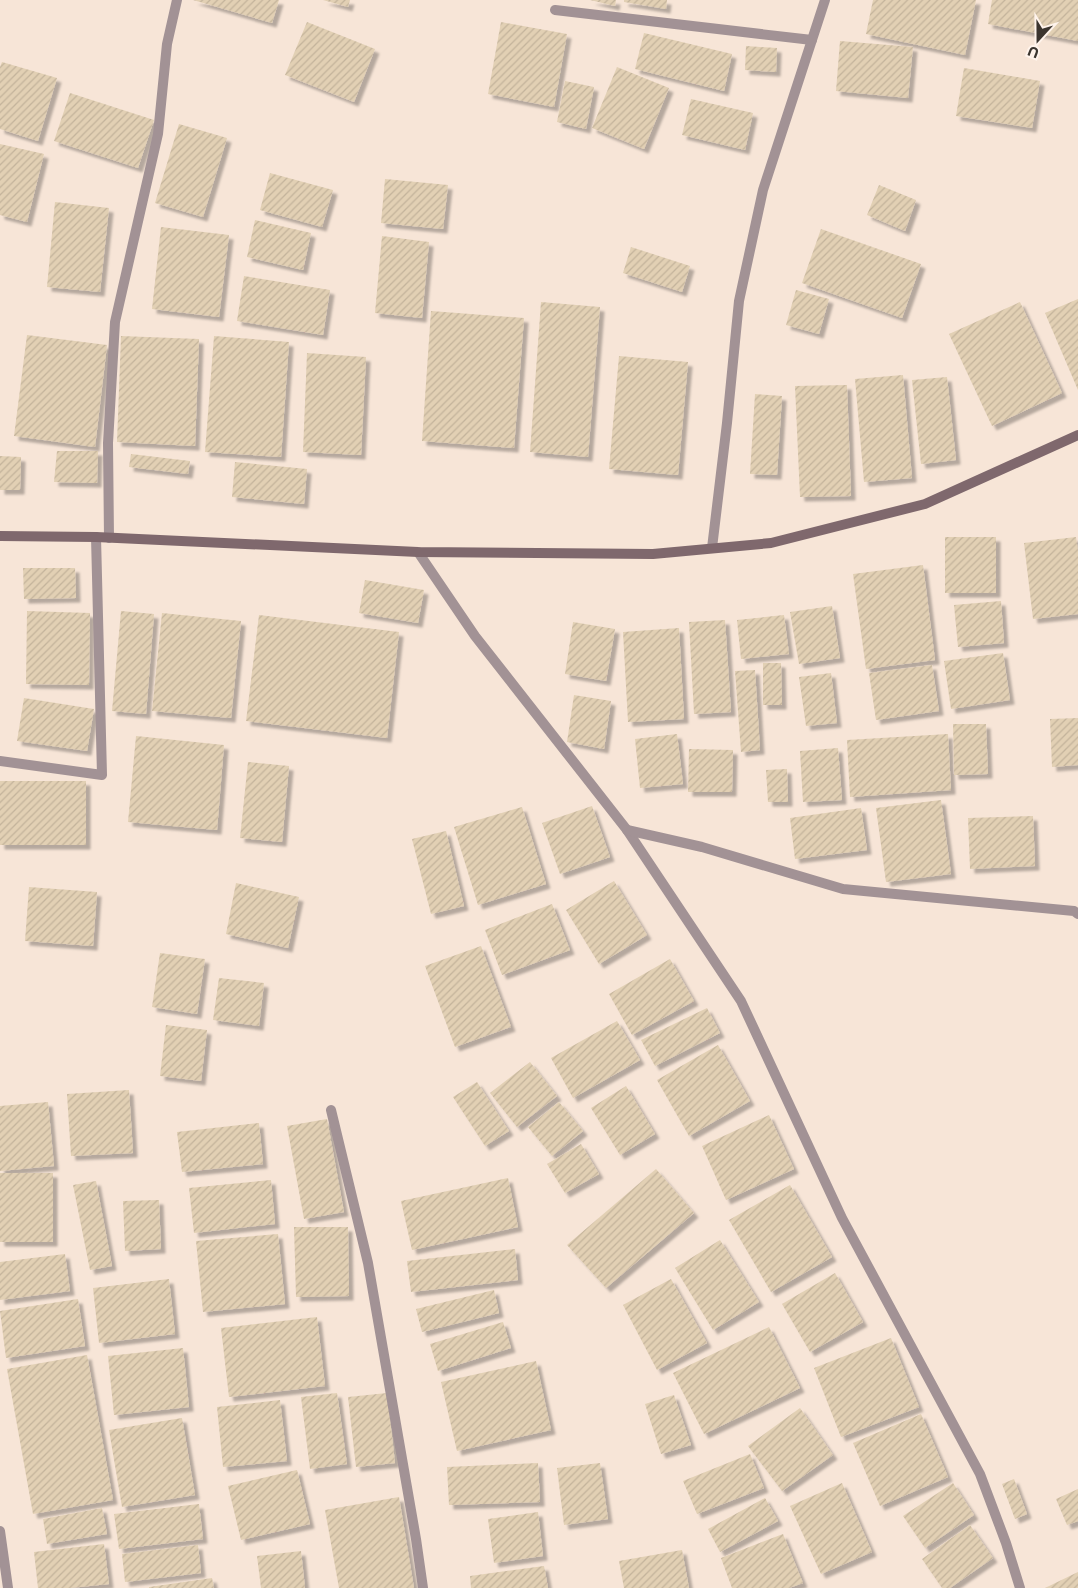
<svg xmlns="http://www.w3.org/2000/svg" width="1078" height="1588" font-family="Montserrat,sans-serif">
<defs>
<pattern id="building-hatch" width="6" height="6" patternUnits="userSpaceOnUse" patternTransform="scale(1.25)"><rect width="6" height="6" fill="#e2d0b4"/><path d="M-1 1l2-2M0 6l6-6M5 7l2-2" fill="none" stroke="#c3b39b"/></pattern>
<filter id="shadow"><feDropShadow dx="4.5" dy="4.5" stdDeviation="1" flood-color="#0004"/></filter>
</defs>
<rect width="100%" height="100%" fill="#f7e5d7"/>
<!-- building -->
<g fill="url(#building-hatch)" filter="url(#shadow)">
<polygon points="193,0 279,0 272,23"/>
<polygon points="323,0 350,0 348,7"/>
<polygon points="590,0 616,0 615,6"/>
<polygon points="624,0 667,0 666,9 624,2"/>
<polygon points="873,0 976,0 965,55 866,34"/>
<polygon points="992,0 1078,0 1078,41 988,24"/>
<polygon points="307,22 375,49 354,102 285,75"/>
<polygon points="501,22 567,34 554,107 488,94"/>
<polygon points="644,33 732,54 724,91 635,69"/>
<polygon points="840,41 913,47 908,98 836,91"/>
<polygon points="746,46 777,48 776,72 745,70"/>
<polygon points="2,62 57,78 38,141 0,129 0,67"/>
<polygon points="617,67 669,88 644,149 592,128"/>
<polygon points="964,68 1040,81 1032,128 956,116"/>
<polygon points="565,81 594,87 586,129 557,122"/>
<polygon points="70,93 154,120 138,168 54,141"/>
<polygon points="691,99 753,113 745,150 682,135"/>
<polygon points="179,124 227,138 203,217 155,203"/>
<polygon points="0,144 44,154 27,222 0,215"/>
<polygon points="270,173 333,190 322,227 260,210"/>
<polygon points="385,179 448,185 443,229 381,223"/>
<polygon points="879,185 916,200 905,231 867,215"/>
<polygon points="55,202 109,208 100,292 47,287"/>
<polygon points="255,220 311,233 303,270 247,257"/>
<polygon points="161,227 229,235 219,317 152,309"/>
<polygon points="821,229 921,264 902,318 802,283"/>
<polygon points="382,236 429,242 422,318 375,313"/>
<polygon points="631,247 690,266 682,292 623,273"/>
<polygon points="244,276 330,290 323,335 237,321"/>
<polygon points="796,290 829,299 819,334 786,325"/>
<polygon points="1078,299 1078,390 1045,313"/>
<polygon points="541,302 600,307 588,457 530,452"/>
<polygon points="1020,302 1062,393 992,426 949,334"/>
<polygon points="431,311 524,318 514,448 422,441"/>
<polygon points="27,335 107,345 95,447 14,436"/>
<polygon points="121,336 199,339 195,446 117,442"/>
<polygon points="214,336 289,342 281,457 205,452"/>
<polygon points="307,353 366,357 361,455 303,452"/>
<polygon points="619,356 688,362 678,475 609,469"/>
<polygon points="903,375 912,478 864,482 855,379"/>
<polygon points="947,377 956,460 921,464 912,380"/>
<polygon points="847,385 851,496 800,497 795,386"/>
<polygon points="755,394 782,396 777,475 750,474"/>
<polygon points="57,451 98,451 97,483 54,482"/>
<polygon points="131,454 190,461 188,474 129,467"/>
<polygon points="0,456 21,457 20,490 0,490"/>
<polygon points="235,462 307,469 304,504 232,497"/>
<rect x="945" y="537" width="51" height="56"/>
<polygon points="1076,537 1078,551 1078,614 1033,619 1024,543"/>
<polygon points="923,565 935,660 866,669 853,574"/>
<polygon points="23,568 75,568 76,598 24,599"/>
<polygon points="365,580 424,590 418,623 359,613"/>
<polygon points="1001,601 1004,643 958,647 954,605"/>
<polygon points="832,606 840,658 799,664 790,612"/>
<polygon points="27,611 90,613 89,685 26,684"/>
<polygon points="121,611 154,614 146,714 112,711"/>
<polygon points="162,613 241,621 231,718 152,711"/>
<polygon points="259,615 399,632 387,738 246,721"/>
<polygon points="784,615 789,654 741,659 737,620"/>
<polygon points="725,620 731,712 694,714 689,622"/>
<polygon points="573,622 615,629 606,681 565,674"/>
<polygon points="679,628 684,719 628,722 623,632"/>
<polygon points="1003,653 1010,700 951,709 944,661"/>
<polygon points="763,663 781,663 782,705 763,705"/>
<polygon points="932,665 939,711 876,720 869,673"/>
<polygon points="755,670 760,750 741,752 735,671"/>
<polygon points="831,673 837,723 806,726 799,677"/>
<polygon points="574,695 611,701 604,749 567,742"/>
<polygon points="24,698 94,709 87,751 17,741"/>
<polygon points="1078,718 1078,765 1052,767 1050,719"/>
<polygon points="953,724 986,724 988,774 954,775"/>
<polygon points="677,734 683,784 640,788 635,739"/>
<polygon points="948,734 951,790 850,797 847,740"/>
<polygon points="136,736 224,745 217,830 128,822"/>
<polygon points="838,748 842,800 803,802 800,751"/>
<polygon points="689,749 733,750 732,792 688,792"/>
<polygon points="248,762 289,766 282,842 240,838"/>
<polygon points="787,769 788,802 768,802 766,770"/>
<rect x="0" y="781" width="86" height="64"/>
<polygon points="941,800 951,874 886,882 876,808"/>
<polygon points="592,806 610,857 560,874 542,823"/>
<polygon points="522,807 546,884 478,905 454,827"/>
<polygon points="861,808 867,850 795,859 790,818"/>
<polygon points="1033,816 1035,866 970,869 968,818"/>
<polygon points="446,831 464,906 431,914 412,839"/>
<polygon points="614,881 647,935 599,964 566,910"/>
<polygon points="236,883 299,897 288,948 226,934"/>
<polygon points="29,887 97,892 93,946 25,941"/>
<polygon points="552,904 570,950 502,975 485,930"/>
<polygon points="481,946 511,1027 455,1047 425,966"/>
<polygon points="160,953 205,959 197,1014 152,1007"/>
<polygon points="670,959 694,1001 632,1035 609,994"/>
<polygon points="219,978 264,983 259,1026 213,1020"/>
<polygon points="707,1008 720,1033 655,1066 641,1040"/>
<polygon points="617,1021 640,1060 573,1098 551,1058"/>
<polygon points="166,1025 207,1030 201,1081 160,1076"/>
<polygon points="718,1045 750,1101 689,1136 657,1080"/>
<polygon points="530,1062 557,1096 517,1127 490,1093"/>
<polygon points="477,1082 509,1131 485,1146 453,1097"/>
<polygon points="626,1086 655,1134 620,1155 591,1108"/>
<polygon points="129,1090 133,1153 71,1156 67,1094"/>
<polygon points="48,1102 54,1166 0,1171 0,1106"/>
<polygon points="559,1102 583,1131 552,1156 528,1127"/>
<polygon points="769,1115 794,1169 726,1200 702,1146"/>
<polygon points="327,1119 344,1212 304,1219 287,1126"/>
<polygon points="259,1123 263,1164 182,1172 177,1132"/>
<polygon points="581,1144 599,1174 565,1193 547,1164"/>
<polygon points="656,1169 694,1213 606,1288 567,1245"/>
<rect x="0" y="1173" width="53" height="69"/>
<polygon points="508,1178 518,1227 412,1250 401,1201"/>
<polygon points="271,1180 275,1224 194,1233 189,1188"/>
<polygon points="96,1181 112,1266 90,1270 73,1185"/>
<polygon points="790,1185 832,1257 771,1292 729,1220"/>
<polygon points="159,1200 161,1249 125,1251 123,1201"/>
<polygon points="294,1227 348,1227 349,1296 296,1297"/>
<polygon points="278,1234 285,1304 203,1312 196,1241"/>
<polygon points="720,1240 759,1302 713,1330 675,1268"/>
<polygon points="515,1249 518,1280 411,1292 407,1261"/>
<polygon points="65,1254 70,1291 0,1300 0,1262"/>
<polygon points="835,1273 863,1322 810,1352 782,1304"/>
<polygon points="169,1279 175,1334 99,1343 93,1288"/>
<polygon points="671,1279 707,1343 657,1370 623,1305"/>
<polygon points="494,1290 499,1313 422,1332 416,1309"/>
<polygon points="78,1299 85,1346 6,1358 0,1311"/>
<polygon points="317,1317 325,1386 229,1397 221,1328"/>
<polygon points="503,1322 511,1348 438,1371 430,1344"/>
<polygon points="769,1327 800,1388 704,1434 673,1373"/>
<polygon points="891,1338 919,1407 841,1437 814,1368"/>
<polygon points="183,1348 189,1407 114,1415 108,1356"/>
<polygon points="87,1355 113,1500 33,1514 7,1369"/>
<polygon points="536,1361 551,1430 457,1451 441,1382"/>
<polygon points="337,1393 347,1464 310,1469 301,1397"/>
<polygon points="387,1393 395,1463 356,1467 348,1397"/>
<polygon points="674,1395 691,1445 661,1454 645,1404"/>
<polygon points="280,1400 287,1461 223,1467 217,1407"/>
<polygon points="800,1408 833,1455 782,1491 748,1446"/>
<polygon points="921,1414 948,1477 880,1506 853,1443"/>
<polygon points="182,1418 195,1495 122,1507 109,1430"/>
<polygon points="750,1454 764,1488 697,1514 683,1481"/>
<polygon points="538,1463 540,1502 449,1505 447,1467"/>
<polygon points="600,1463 608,1519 564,1525 557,1468"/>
<polygon points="297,1470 310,1524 241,1540 228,1486"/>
<polygon points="1014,1479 1027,1514 1015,1519 1002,1484"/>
<polygon points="842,1483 872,1552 821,1574 790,1506"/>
<polygon points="953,1483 974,1515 925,1548 903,1516"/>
<polygon points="1078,1489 1078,1521 1067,1525 1056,1499"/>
<polygon points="399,1497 414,1588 339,1588 325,1510"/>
<polygon points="765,1498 778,1521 720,1552 708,1529"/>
<polygon points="199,1504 203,1539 119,1549 114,1514"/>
<polygon points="102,1508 107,1534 47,1544 43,1519"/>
<polygon points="538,1512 543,1556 494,1563 488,1519"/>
<polygon points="970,1525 993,1558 950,1588 942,1588 922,1559"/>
<polygon points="783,1534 803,1583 789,1588 732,1588 721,1558"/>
<polygon points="104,1544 109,1584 70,1588 38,1588 34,1552"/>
<polygon points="198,1545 201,1573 125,1582 122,1554"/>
<polygon points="682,1550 689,1588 624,1588 619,1561"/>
<polygon points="301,1551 305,1588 261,1588 257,1556"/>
<polygon points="544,1566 548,1588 471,1588 470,1576"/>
<polygon points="1078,1572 1078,1588 1045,1588"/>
<polygon points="212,1578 214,1588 149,1588 149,1587"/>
</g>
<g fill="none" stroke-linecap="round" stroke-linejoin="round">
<!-- street -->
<g stroke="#a29295" stroke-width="10">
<polyline points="555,10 812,40"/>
<polyline points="109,538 108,443 115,322 158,134 167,44 177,0"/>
<polyline points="712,548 727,423 739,301 763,190 825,0"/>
<polyline points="418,552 475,636 627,830 741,1001 842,1218 980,1474 1006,1543 1020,1588"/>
<polyline points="0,761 102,775 96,537"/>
<polyline points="627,830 702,847 843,889 1074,911 1078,914"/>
<polyline points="331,1110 368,1263 416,1539 423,1588"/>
<polyline points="0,1531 8,1588"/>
</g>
<!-- secondary -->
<polyline stroke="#7f686d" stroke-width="10" points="0,536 96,537 418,552 653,554 771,543 925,504 1078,435"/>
</g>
<!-- north arrow -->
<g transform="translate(1038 40) rotate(201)" stroke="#fff4ec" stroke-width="4" paint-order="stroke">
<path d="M0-4L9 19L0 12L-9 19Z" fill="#3b352f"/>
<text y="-8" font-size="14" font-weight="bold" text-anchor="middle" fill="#3b352f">U</text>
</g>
</svg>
